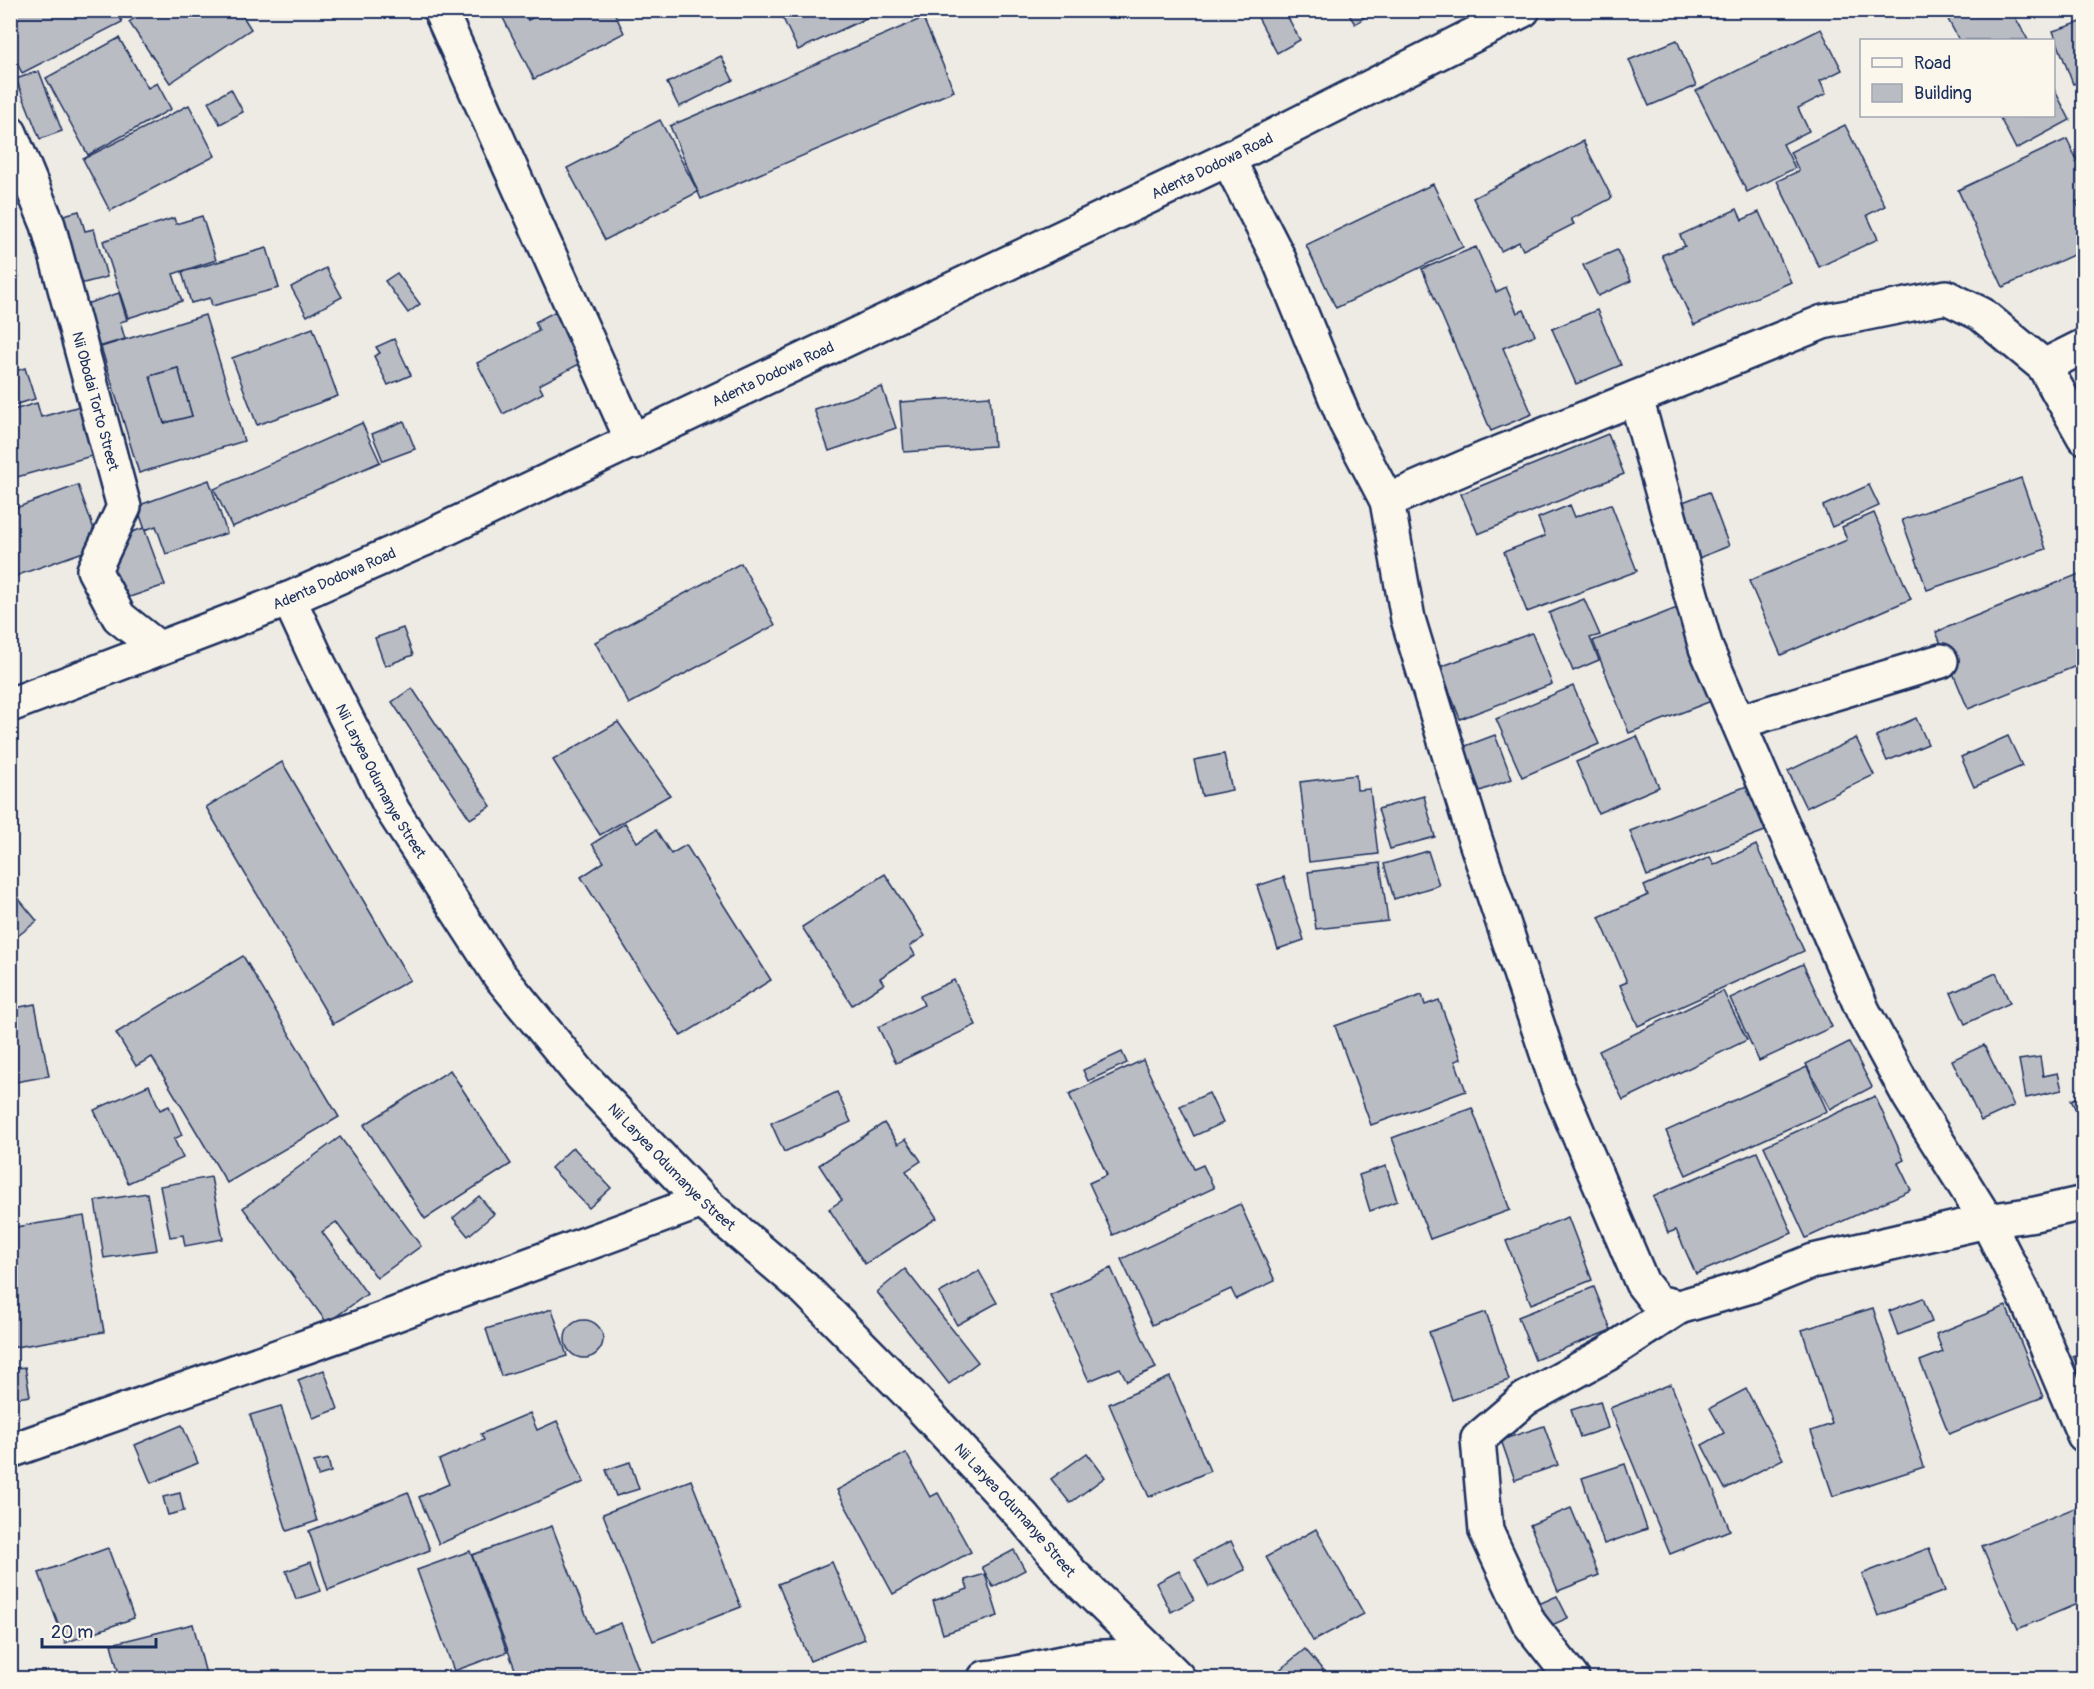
<svg xmlns="http://www.w3.org/2000/svg" width="2094" height="1689" font-family="Pangolin,sans-serif">
<rect width="100%" height="100%" fill="#eeebe4"/>
<filter id="ink" filterUnits="userSpaceOnUse"><feTurbulence type="fractalNoise" baseFrequency=".0167" numOctaves="2"/><feDisplacementMap in="SourceGraphic" scale="12" xChannelSelector="R" yChannelSelector="G"/><feConvolveMatrix kernelMatrix="1 2 1 2 8 2 1 2 1" color-interpolation-filters="sRGB"/></filter>
<g filter="url(#ink)">
<!-- building -->
<g fill="#b9bcc3" stroke="#1b2f5e" stroke-width="1.5" fill-rule="evenodd">
<polygon points="26,10 117,10 122,22 22,73 10,49 10,18"/>
<polygon points="147,10 239,10 251,29 170,83 129,22"/>
<polygon points="499,10 523,10 528,20 548,10 613,10 624,33 534,79"/>
<polygon points="523,10 548,10 528,20"/>
<polygon points="779,10 884,10 798,50"/>
<polygon points="1254,10 1284,10 1300,40 1277,53"/>
<polygon points="1346,10 1375,10 1355,24"/>
<polygon points="1943,10 2011,10 2028,40 1959,40"/>
<polygon points="923,18 954,91 701,199 670,126"/>
<polygon points="2084,21 2084,80 2073,84 2053,31"/>
<polygon points="1821,29 1842,70 1820,81 1826,94 1798,108 1809,131 1783,144 1795,168 1747,192 1696,91"/>
<polygon points="119,38 148,88 157,83 171,109 88,155 46,78"/>
<polygon points="1677,40 1696,86 1649,106 1629,60"/>
<polygon points="721,56 733,80 679,107 667,83"/>
<polygon points="39,71 62,131 40,139 16,79"/>
<polygon points="231,89 243,112 220,124 208,102"/>
<polygon points="2054,89 2070,120 2016,149 1999,116 2054,116"/>
<polygon points="189,105 215,156 110,211 83,159"/>
<polygon points="660,120 698,192 605,240 567,168"/>
<polygon points="1845,125 1885,206 1867,215 1878,239 1819,267 1777,181 1799,171 1790,152"/>
<polygon points="2067,139 2084,175 2084,199 2076,202 2084,217 2084,250 2003,287 1958,190"/>
<polygon points="1583,141 1612,198 1571,219 1574,224 1523,250 1519,242 1501,251 1473,198"/>
<polygon points="1433,184 1463,247 1336,308 1306,245"/>
<polygon points="1737,209 1742,220 1759,212 1791,282 1694,325 1662,255 1685,246 1680,235"/>
<polygon points="79,211 85,231 94,229 107,277 76,285 56,217"/>
<polygon points="202,216 216,260 173,274 182,301 128,318 103,241 174,218 176,224"/>
<polygon points="1476,247 1496,292 1506,287 1517,313 1524,310 1535,335 1503,348 1532,414 1491,431 1422,269"/>
<polygon points="267,248 279,288 212,306 210,298 191,303 182,272"/>
<polygon points="1617,250 1631,281 1598,296 1583,265"/>
<polygon points="10,259 19,277 10,281"/>
<polygon points="326,268 342,297 307,316 291,287"/>
<polygon points="397,273 420,304 408,313 385,281"/>
<polygon points="119,293 127,320 120,322 125,339 95,348 80,306"/>
<polygon points="560,309 587,360 539,385 543,393 503,414 477,363 539,331 535,322"/>
<polygon points="1597,310 1621,365 1576,384 1552,329"/>
<path d="M205,315l39,126 -105,32 -38,-126zM178,368l14,48 -28,7 -14,-47z"/>
<polygon points="313,328 338,396 257,425 232,358"/>
<polygon points="394,339 411,375 388,385 374,356 380,353 376,347"/>
<polygon points="25,368 35,399 10,406 10,373"/>
<polygon points="178,368 192,416 164,423 150,376"/>
<polygon points="882,387 896,428 829,451 814,409"/>
<polygon points="990,396 994,446 904,452 900,402"/>
<polygon points="37,403 41,417 80,406 95,455 10,479 10,411"/>
<polygon points="404,421 415,449 383,461 372,434"/>
<polygon points="362,423 380,462 232,527 214,489"/>
<polygon points="1608,434 1624,474 1478,534 1461,494"/>
<polygon points="2021,478 2046,549 1927,590 1902,520"/>
<polygon points="209,480 227,533 166,554 156,526 145,530 137,506"/>
<polygon points="78,485 100,546 10,578 10,510"/>
<polygon points="1869,485 1879,506 1832,527 1823,506"/>
<polygon points="1709,492 1729,546 1691,561 1670,507"/>
<polygon points="1611,504 1637,571 1527,612 1504,552 1545,536 1538,518 1570,505 1575,517"/>
<polygon points="1874,513 1911,599 1781,655 1749,581 1847,540 1842,527"/>
<polygon points="144,528 165,585 118,601 105,566 118,561 110,539"/>
<polygon points="741,563 775,625 629,704 595,642"/>
<polygon points="2084,572 2084,663 1968,709 1936,632"/>
<polygon points="1584,599 1600,635 1590,638 1599,660 1573,671 1549,613"/>
<polygon points="1682,606 1719,698 1629,733 1593,641"/>
<polygon points="403,628 413,655 385,666 375,638"/>
<polygon points="1532,633 1552,684 1460,719 1440,667"/>
<polygon points="1573,686 1599,744 1522,777 1496,719"/>
<polygon points="412,688 491,806 470,819 392,702"/>
<polygon points="1916,718 1928,744 1887,761 1876,736"/>
<polygon points="618,722 670,795 600,835 553,760"/>
<polygon points="1495,735 1512,779 1480,791 1463,747"/>
<polygon points="1637,736 1659,787 1598,813 1576,762"/>
<polygon points="2008,736 2022,766 1974,787 1961,757"/>
<polygon points="1856,738 1874,775 1806,808 1788,771"/>
<polygon points="1224,754 1232,790 1202,796 1194,760"/>
<polygon points="282,762 410,980 333,1024 206,807"/>
<polygon points="1356,775 1357,790 1370,789 1378,854 1309,862 1300,782"/>
<polygon points="1747,786 1765,831 1647,876 1630,831"/>
<polygon points="1424,796 1435,837 1390,849 1378,809"/>
<polygon points="625,823 637,842 656,830 671,854 686,845 771,980 681,1036 581,877 604,862 592,844"/>
<polygon points="1756,845 1804,951 1638,1026 1620,985 1627,982 1599,917 1648,895 1644,886 1710,857 1714,865"/>
<polygon points="1428,851 1439,885 1394,899 1384,864"/>
<polygon points="1380,863 1388,921 1316,929 1308,872"/>
<polygon points="885,874 925,936 910,946 915,955 880,978 884,984 852,1005 802,927"/>
<polygon points="1284,877 1304,940 1278,949 1257,886"/>
<polygon points="14,893 37,921 10,942 10,896"/>
<polygon points="243,956 339,1117 227,1183 152,1057 136,1066 116,1033"/>
<polygon points="1803,964 1832,1027 1759,1061 1730,998"/>
<polygon points="1996,973 2010,1003 1965,1024 1951,993"/>
<polygon points="954,980 976,1025 896,1063 878,1027 924,1005 920,996"/>
<polygon points="1723,991 1747,1040 1623,1100 1599,1051"/>
<polygon points="1422,995 1425,1005 1439,1000 1461,1059 1455,1061 1466,1091 1371,1125 1335,1026"/>
<polygon points="35,1004 49,1076 10,1083 10,1009"/>
<polygon points="1849,1042 1872,1087 1830,1109 1806,1064"/>
<polygon points="1984,1045 2014,1106 1981,1121 1952,1060"/>
<polygon points="1122,1052 1127,1063 1088,1081 1083,1070"/>
<polygon points="2040,1057 2043,1076 2058,1073 2062,1090 2026,1098 2019,1060"/>
<polygon points="1143,1060 1194,1169 1203,1165 1214,1188 1113,1235 1089,1183 1107,1175 1069,1094"/>
<polygon points="1807,1067 1827,1111 1686,1175 1666,1131"/>
<polygon points="450,1070 511,1164 425,1219 364,1125"/>
<polygon points="149,1085 160,1110 169,1106 182,1135 174,1139 183,1158 128,1183 94,1110"/>
<polygon points="837,1092 851,1122 784,1152 771,1123"/>
<polygon points="1209,1093 1223,1123 1194,1136 1180,1106"/>
<polygon points="2084,1095 2084,1127 2071,1100"/>
<polygon points="1875,1096 1904,1160 1898,1163 1911,1190 1806,1238 1764,1146"/>
<polygon points="1472,1108 1510,1210 1430,1239 1392,1138"/>
<polygon points="884,1123 898,1144 906,1139 921,1161 906,1171 937,1218 865,1264 829,1209 842,1200 819,1165"/>
<polygon points="340,1137 421,1246 377,1278 336,1222 322,1232 367,1294 327,1323 243,1208"/>
<polygon points="573,1147 611,1188 589,1208 551,1168"/>
<polygon points="1757,1152 1792,1233 1696,1274 1676,1230 1668,1233 1653,1196"/>
<polygon points="1386,1166 1397,1201 1370,1211 1359,1175"/>
<polygon points="211,1177 223,1239 185,1246 183,1235 170,1237 160,1186"/>
<polygon points="147,1193 157,1250 104,1258 95,1201"/>
<polygon points="479,1196 494,1214 468,1236 453,1218"/>
<polygon points="1240,1204 1275,1281 1236,1299 1231,1289 1152,1325 1121,1259"/>
<polygon points="84,1216 104,1332 10,1348 10,1228"/>
<polygon points="1568,1217 1592,1280 1531,1304 1506,1241"/>
<polygon points="1111,1268 1156,1368 1127,1381 1120,1368 1089,1381 1050,1295"/>
<polygon points="905,1269 978,1362 949,1384 877,1292"/>
<polygon points="979,1271 997,1303 957,1325 939,1293"/>
<polygon points="1594,1287 1611,1330 1535,1360 1518,1317"/>
<polygon points="1923,1298 1932,1322 1898,1335 1889,1311"/>
<polygon points="2006,1306 2043,1397 1949,1434 1920,1361 1943,1352 1936,1334"/>
<polygon points="1873,1308 1924,1467 1833,1496 1811,1431 1832,1424 1802,1330"/>
<polygon points="552,1309 567,1356 501,1376 486,1329"/>
<polygon points="1486,1312 1509,1380 1452,1400 1429,1332"/>
<circle cx="584" cy="1339" r="19"/>
<polygon points="2084,1351 2084,1378 2073,1356"/>
<polygon points="25,1367 30,1396 10,1399 10,1369"/>
<polygon points="324,1370 338,1409 313,1418 298,1380"/>
<polygon points="1170,1377 1210,1471 1149,1497 1109,1404"/>
<polygon points="1671,1384 1730,1530 1670,1554 1610,1408"/>
<polygon points="1746,1389 1783,1459 1725,1489 1702,1445 1724,1433 1710,1408"/>
<polygon points="1600,1401 1608,1428 1580,1437 1571,1410"/>
<polygon points="281,1406 317,1521 287,1531 250,1415"/>
<polygon points="530,1413 537,1430 557,1421 584,1482 439,1544 419,1497 449,1484 439,1460 484,1440 481,1434"/>
<polygon points="182,1425 198,1463 151,1483 135,1445"/>
<polygon points="1544,1426 1558,1465 1515,1480 1501,1440"/>
<polygon points="906,1453 930,1497 938,1493 971,1552 893,1594 837,1490"/>
<polygon points="1087,1453 1105,1477 1070,1503 1051,1479"/>
<polygon points="328,1459 331,1472 318,1476 314,1462"/>
<polygon points="630,1462 639,1489 616,1496 606,1470"/>
<polygon points="1625,1464 1647,1529 1604,1544 1582,1478"/>
<polygon points="691,1480 741,1607 653,1641 603,1514"/>
<polygon points="408,1492 430,1550 328,1590 309,1531"/>
<polygon points="180,1493 184,1511 168,1515 163,1497"/>
<polygon points="2084,1504 2084,1601 2018,1629 1982,1546"/>
<polygon points="1571,1508 1599,1575 1558,1591 1530,1525"/>
<polygon points="552,1526 593,1633 621,1623 642,1678 528,1678 526,1673 518,1677 472,1555"/>
<polygon points="1316,1529 1364,1614 1313,1641 1266,1557"/>
<polygon points="1231,1541 1245,1570 1209,1587 1195,1559"/>
<polygon points="108,1548 134,1618 65,1643 39,1573"/>
<polygon points="1929,1548 1945,1591 1878,1616 1862,1574"/>
<polygon points="1014,1550 1025,1570 993,1587 982,1567"/>
<polygon points="470,1551 507,1652 454,1671 417,1570"/>
<polygon points="311,1562 321,1591 296,1599 286,1571"/>
<polygon points="832,1562 865,1639 810,1661 778,1584"/>
<polygon points="1179,1571 1194,1600 1171,1612 1156,1583"/>
<polygon points="985,1574 998,1616 943,1634 933,1601 968,1589 965,1580"/>
<polygon points="1557,1596 1568,1618 1545,1628 1534,1606"/>
<polygon points="193,1624 207,1678 120,1678 111,1644"/>
<polygon points="1305,1649 1327,1675 1322,1678 1282,1678 1277,1672"/>
<polygon points="1089,1664 1106,1678 1077,1678"/>
</g>
<g fill="none" stroke-linecap="round" stroke-linejoin="round">
<defs>
<g id="street">
<polyline points="440,10 633,442"/>
<path id="s1" d="M10,133l38,92 76,282 -30,63 25,47 39,31"/>
<polyline points="1228,159 1278,257 1346,423 1387,501 1408,619 1473,833 1558,1086 1642,1283 1657,1302 1679,1307 1751,1286 1813,1261 1987,1221 2035,1214 2084,1203"/>
<polyline points="2044,366 2084,437"/>
<polyline points="1636,398 1706,648 1863,1011 1909,1096 1987,1221 2027,1300 2084,1435"/>
<polyline points="1387,501 1489,457 1823,322 1946,297 1981,314 2044,366 2084,346"/>
<polyline points="1739,722 1941,661"/>
<polyline points="10,1451 350,1331 702,1201"/>
<path d="M985,1678c33,-3 64,-14 97,-19 24,-4 50,-2 75,-2l21,21"/>
<polyline points="1572,1678 1529,1623 1486,1531 1478,1439 1525,1399 1607,1354 1679,1307"/>
</g>
<g id="secondary">
<path id="s2" d="M289,599l30,65 74,147 106,164 82,100 121,126 103,88 104,105 116,125 46,54 86,84"/>
</g>
<g id="primary">
<path id="s3" d="M10,705l279,-106 133,-59 806,-381 295,-149"/>
</g>
</defs>
<!-- street casing -->
<use href="#street" stroke="#1b2f5e" stroke-width="38"/>
<!-- secondary casing -->
<use href="#secondary" stroke="#1b2f5e" stroke-width="38"/>
<!-- primary casing -->
<use href="#primary" stroke="#1b2f5e" stroke-width="38"/>
<!-- street -->
<use href="#street" stroke="#fbf7ec" stroke-width="33"/>
<!-- secondary -->
<use href="#secondary" stroke="#fbf7ec" stroke-width="33"/>
<!-- primary -->
<use href="#primary" stroke="#fbf7ec" stroke-width="33"/>
</g>
</g>
<g text-anchor="middle" stroke-width="4.5" stroke-linejoin="round" paint-order="stroke">
<!-- street labels -->
<g font-size="15" fill="#1b2f5e" stroke="#fbf7ec">
<text dy="5" stroke="none"><textPath href="#s3" startOffset="1318">Adenta Dodowa Road</textPath></text>
<text dy="5" stroke="none"><textPath href="#s3" startOffset="832">Adenta Dodowa Road</textPath></text>
<text dy="5" stroke="none"><textPath href="#s1" startOffset="282">Nii Obodai Torto Street</textPath></text>
<text dy="5" stroke="none"><textPath href="#s3" startOffset="348">Adenta Dodowa Road</textPath></text>
<text dy="5" stroke="none"><textPath href="#s2" startOffset="204">Nii Laryea Odumanye Street</textPath></text>
<text dy="5" stroke="none"><textPath href="#s2" startOffset="690">Nii Laryea Odumanye Street</textPath></text>
<text dy="5" stroke="none"><textPath href="#s2" startOffset="1176">Nii Laryea Odumanye Street</textPath></text>
</g>
</g>
<!-- margin -->
<rect width="2094" height="1689" fill="none" stroke="#fbf7ec" stroke-width="36"/>
<rect x="18" y="18" width="2058" height="1653" fill="none" stroke="#1b2f5e" stroke-width="2" filter="url(#ink)"/>
<!-- legend -->
<rect x="1860" y="39" width="195" height="78" fill="#fbf7ec" stroke="#a1a7b3" stroke-width="1.5"/>
<rect x="1872" y="58" width="30" height="9" fill="#fbf7ec" stroke="#a1a7b3" stroke-width="1.5"/>
<text x="1914" y="69" font-size="18" fill="#1b2f5e">Road</text>
<rect x="1872" y="84" width="30" height="18" fill="#b9bcc3" stroke="#a1a7b3" stroke-width="1.5"/>
<text x="1914" y="99" font-size="18" fill="#1b2f5e">Building</text>
<!-- scale -->
<path d="M42 1638v9h114v-9" fill="none" stroke="#1b2f5e" stroke-width="3"/>
<text x="51" y="1638" font-size="18" fill="#1b2f5e" stroke="#fbf7ec" stroke-width="4.5" paint-order="stroke">20 m</text>
</svg>
